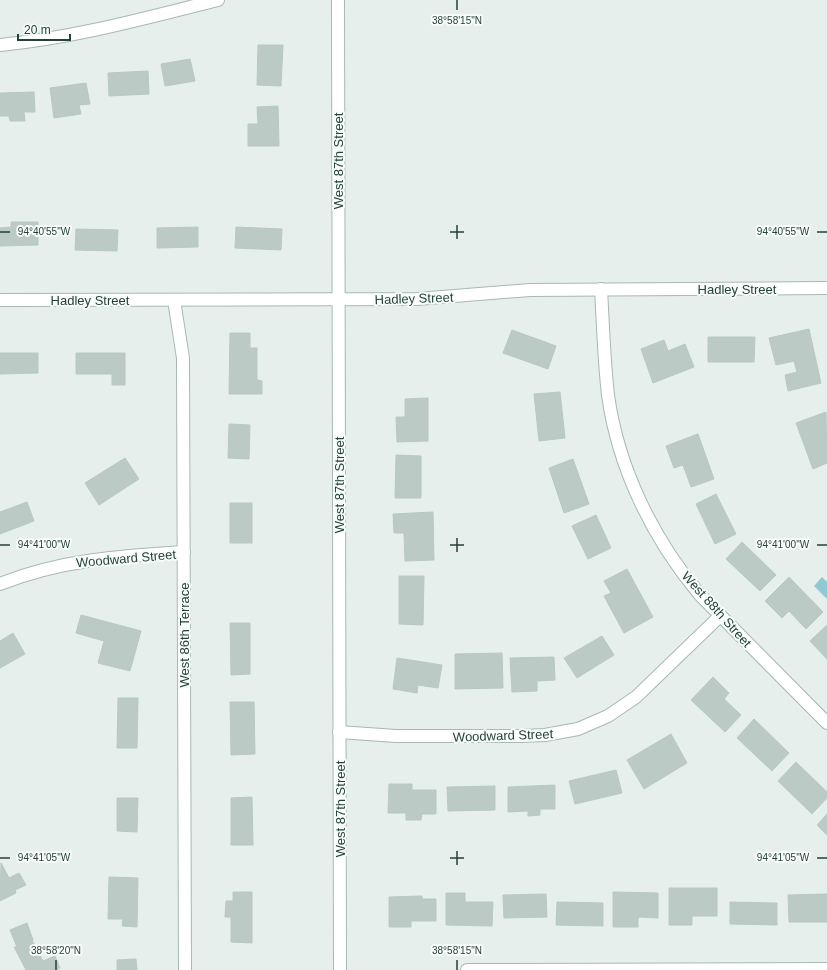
<svg xmlns="http://www.w3.org/2000/svg" width="827" height="970" font-family="Helvetica,sans-serif">
<rect width="100%" height="100%" fill="#e6efeb"/>
<!-- water -->
<polygon fill="#8ec9d4" points="822,577 827,582 827,599 814,586"/>
<!-- building -->
<g fill="#bbcac4" stroke="#b8c9c2">
<polygon points="258,45 283,45 281,86 257,85"/>
<polygon points="190,59 195,81 165,86 161,64"/>
<polygon points="148,71 149,94 109,96 108,73"/>
<polygon points="86,83 90,104 79,105 81,114 54,118 50,88"/>
<polygon points="34,92 35,112 24,112 25,121 10,121 9,116 0,116 0,93"/>
<polygon points="278,106 279,146 248,146 248,124 258,124 257,107"/>
<polygon points="11,222 38,222 38,245 0,246 0,228 11,227"/>
<polygon points="198,227 198,247 157,248 157,228"/>
<polygon points="236,227 282,229 281,250 235,248"/>
<polygon points="76,229 118,230 117,251 75,250"/>
<polygon points="809,329 821,383 788,391 785,375 797,372 794,361 776,365 769,338"/>
<polygon points="512,330 556,346 548,369 503,353"/>
<polygon points="230,333 250,333 250,348 257,348 257,380 262,381 262,394 229,394"/>
<polygon points="708,337 755,337 754,362 708,362"/>
<polygon points="664,340 668,351 685,344 694,367 653,383 641,349"/>
<polygon points="0,353 38,353 38,373 0,374"/>
<polygon points="76,353 125,353 125,385 112,385 112,374 76,374"/>
<polygon points="560,392 565,438 539,441 534,394"/>
<polygon points="428,398 428,441 397,442 396,417 405,417 405,399"/>
<polygon points="826,412 827,463 813,469 796,423"/>
<polygon points="229,424 250,425 249,459 228,458"/>
<polygon points="698,434 714,479 691,487 683,465 674,468 666,446"/>
<polygon points="396,455 421,456 421,498 395,498"/>
<polygon points="125,458 139,479 99,505 85,483"/>
<polygon points="573,459 589,504 564,513 549,468"/>
<polygon points="716,494 736,534 715,544 696,504"/>
<polygon points="27,502 34,521 0,534 0,512"/>
<rect x="230" y="503" width="22" height="40"/>
<polygon points="433,512 434,560 405,561 404,533 394,533 393,514"/>
<polygon points="596,515 611,548 588,559 572,526"/>
<polygon points="742,542 776,575 760,591 726,559"/>
<polygon points="627,569 653,617 624,633 604,596 611,593 604,581"/>
<polygon points="399,576 424,576 423,625 399,624"/>
<polygon points="789,577 823,612 806,629 789,611 782,618 765,601"/>
<polygon points="81,615 141,631 130,671 98,663 104,641 76,633"/>
<polygon points="230,623 250,623 250,674 231,675"/>
<polygon points="827,625 827,659 810,641"/>
<polygon points="13,633 25,654 0,668 0,641"/>
<polygon points="602,636 614,655 577,678 564,658"/>
<polygon points="502,653 503,688 455,689 455,654"/>
<polygon points="554,657 555,680 537,681 537,691 512,692 510,658"/>
<polygon points="397,658 442,665 438,688 418,685 417,693 393,689"/>
<polygon points="713,677 729,693 724,699 741,715 725,732 691,700"/>
<polygon points="118,698 138,698 137,748 117,748"/>
<polygon points="230,702 254,702 255,754 231,755"/>
<polygon points="754,719 789,753 772,771 737,738"/>
<polygon points="671,734 687,763 644,789 627,760"/>
<polygon points="796,762 827,792 827,798 812,814 778,781"/>
<polygon points="616,770 622,793 575,804 569,781"/>
<polygon points="389,784 412,784 412,790 436,790 436,814 422,814 421,820 406,820 406,813 388,813"/>
<polygon points="555,785 555,809 540,809 540,815 528,816 528,811 508,812 508,787"/>
<polygon points="495,786 495,810 448,811 447,787"/>
<polygon points="252,797 253,845 231,845 231,798"/>
<polygon points="117,798 138,798 137,832 117,831"/>
<polygon points="827,814 827,835 817,825"/>
<polygon points="1,863 9,878 19,873 26,885 15,890 16,893 0,901"/>
<polygon points="109,877 138,878 137,927 122,926 123,919 108,919"/>
<polygon points="669,888 717,888 717,916 692,916 692,925 669,925"/>
<polygon points="233,892 252,892 252,943 231,942 231,917 225,917 226,901 233,901"/>
<polygon points="613,892 658,893 658,918 638,917 638,927 613,927"/>
<polygon points="446,893 465,893 465,902 493,902 492,926 446,925"/>
<polygon points="546,894 547,917 504,918 503,895"/>
<polygon points="827,894 827,922 789,922 788,895"/>
<polygon points="422,896 422,899 436,899 436,921 411,921 411,927 389,927 389,897"/>
<polygon points="557,902 603,903 603,926 556,925"/>
<polygon points="730,902 777,903 777,925 730,924"/>
<polygon points="27,923 33,940 32,940 43,961 55,956 60,968 56,970 26,970 14,947 17,947 10,930"/>
<polygon points="136,959 137,970 117,970 117,960"/>
</g>
<g fill="none" stroke-linecap="round" stroke-linejoin="round">
<defs>
<g id="street">
<path d="M0,45c74,-7 146,-27 218,-45"/>
<path d="M601,289c2,36 3,71 7,106 10,73 45,144 92,200l127,128"/>
<polyline points="0,300 417,299 530,290 827,288"/>
<polyline points="174,300 183,358 185,970"/>
<path d="M0,584c60,-24 120,-28 184,-32"/>
<polyline points="339,732 396,736 521,736 545,735 578,729 608,716 636,697 720,616"/>
<polyline points="467,970 827,969"/>
</g>
<polyline id="secondary" points="338,0 340,970"/>
</defs>
<!-- street casing -->
<use href="#street" stroke="#a8b8b2" stroke-width="14"/>
<!-- secondary casing -->
<use href="#secondary" stroke="#a4bbb3" stroke-width="14"/>
<!-- street -->
<use href="#street" stroke="#fff" stroke-width="12"/>
<!-- secondary -->
<use href="#secondary" stroke="#fff" stroke-width="12"/>
</g>
<!-- ticks -->
<path fill="none" stroke="#24423a" stroke-width="1.5" d="M457,0v10M457,225v14M0,232h10M450,232h14M817,232h10M457,538v14M0,545h10M450,545h14M817,545h10M457,851v14M0,858h10M450,858h14M817,858h10M56,960v10M457,960v10"/>
<g text-anchor="middle" stroke-width="4" stroke-linejoin="round" paint-order="stroke">
<!-- street labels -->
<g font-size="13" fill="#24423a" stroke="#f7fbf9">
<text transform="translate(338 161) rotate(-90)" y="5">West 87th Street</text>
<text x="737" y="294">Hadley Street</text>
<text transform="translate(414 298) rotate(-2)" y="5">Hadley Street</text>
<text x="90" y="305">Hadley Street</text>
<text transform="translate(339 485) rotate(-90)" y="5">West 87th Street</text>
<text transform="translate(126 558) rotate(-5)" y="5">Woodward Street</text>
<text transform="translate(717 609) rotate(48)" y="5">West 88th Street</text>
<text transform="translate(184 635) rotate(-90)" y="5">West 86th Terrace</text>
<text transform="translate(503 735) rotate(-2)" y="5">Woodward Street</text>
<text transform="translate(340 809) rotate(-90)" y="5">West 87th Street</text>
</g>
</g>
<g font-size="10" text-anchor="middle" fill="#24423a" stroke="#f7fbf9" stroke-width="4" stroke-linejoin="round" paint-order="stroke">
<text x="457" y="24">38°58'15"N</text>
<text x="783" y="235">94°40'55"W</text>
<text x="44" y="235">94°40'55"W</text>
<text x="783" y="548">94°41'00"W</text>
<text x="44" y="548">94°41'00"W</text>
<text x="783" y="861">94°41'05"W</text>
<text x="44" y="861">94°41'05"W</text>
<text x="56" y="954">38°58'20"N</text>
<text x="457" y="954">38°58'15"N</text>
</g>
<!-- scale -->
<path d="M18 34v6h52v-6" fill="none" stroke="#24423a" stroke-width="2"/>
<text x="24" y="34" font-size="12" fill="#24423a" stroke="#f7fbf9" stroke-width="3" paint-order="stroke">20 m</text>
</svg>
